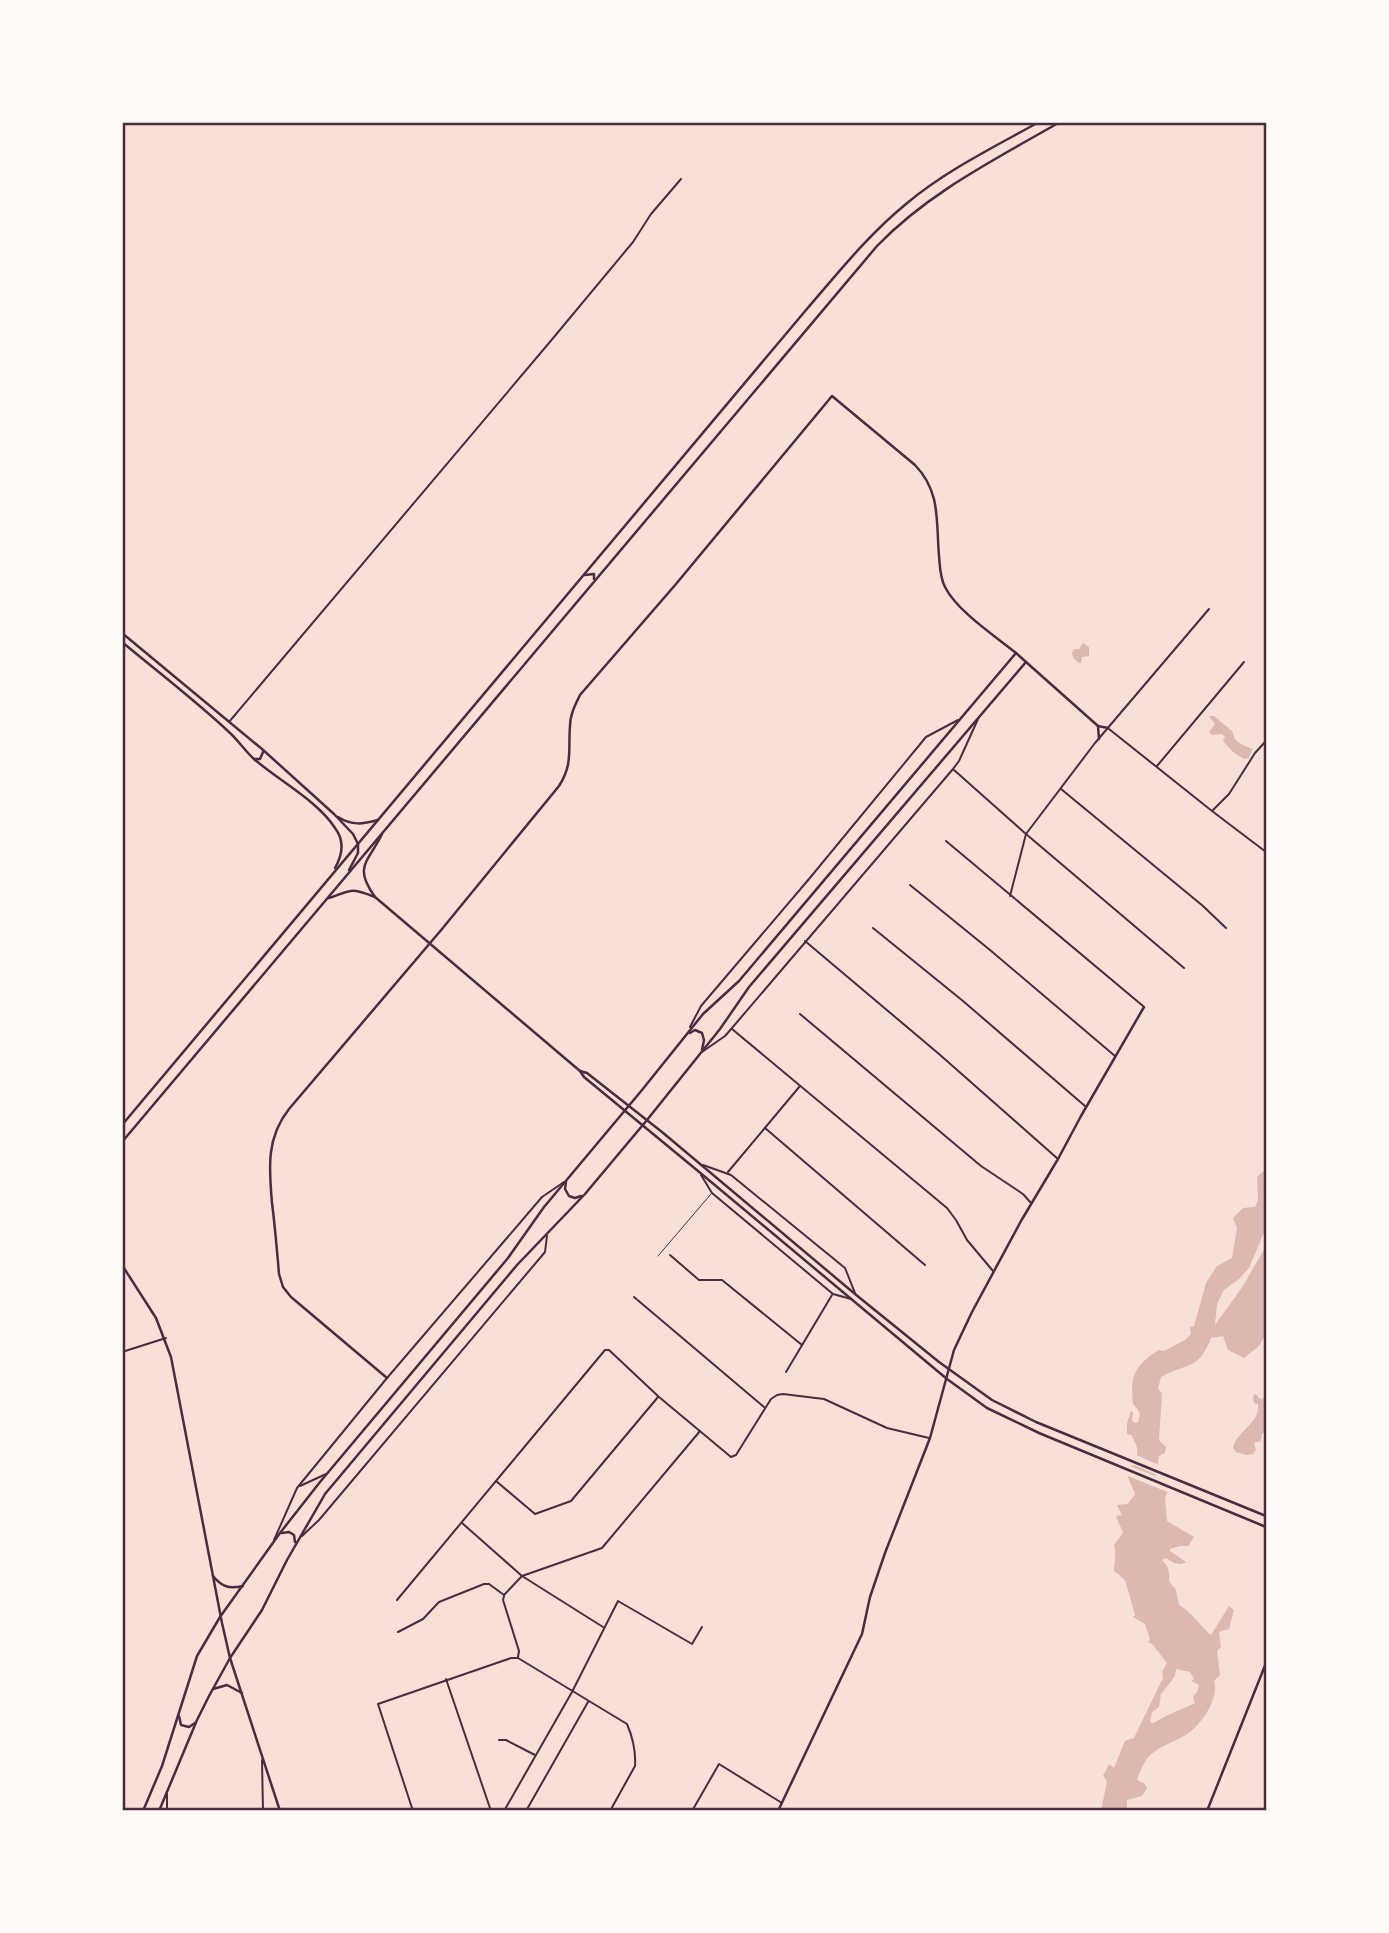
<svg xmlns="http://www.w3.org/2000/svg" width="1389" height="1933" font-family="Barlow,sans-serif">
<rect width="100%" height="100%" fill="#f7e1d7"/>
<!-- water -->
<g fill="#dcb8b0" fill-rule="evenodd">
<polygon points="1083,643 1089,647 1089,656 1082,657 1081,663 1079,663 1073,658 1072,653 1074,649 1079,649"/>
<polygon points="1209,716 1214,716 1232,731 1235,739 1239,743 1252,749 1249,758 1244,759 1233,752 1223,741 1225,737 1222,734 1212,735 1209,732 1215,724"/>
<path d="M1266,1169v59l-17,40 -10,11 -15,11 -7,14 -2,21 28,-39 23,-40v88l-7,12 -15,12 -16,-8 -5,-14 -12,2c-13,33 -23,24 -50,39l-3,12 4,4 -3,47 7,7 -1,6 -6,3 -4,24 15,5 -5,13 2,23 27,16 -6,9h-8l-10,3v2l16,11c-7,5 -13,0 -20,-4l-4,2c6,6 8,12 7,21l7,9 3,15c15,9 19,19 32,30l18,-29 5,4 -5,19 -10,3 2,15 -4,4 3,24 -6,6c6,17 -14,47 -30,55 -11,6 -25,11 -34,19 -6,6 -10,17 -13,25l7,3 3,5 -5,8 -15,4v10l-26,1 6,-30 -4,-5 6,-12 5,4 11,-27 9,-3 29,-60 -1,-6 5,-9 -14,-18 -5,-3 2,-3 -5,-15 -12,-7 2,-2 -10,-35 -11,-9c0,-9 3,-18 0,-26l9,-12 -7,-17 6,-1 -5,-10 11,-1 7,-10 -11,-26 11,-3c3,-14 4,-17 -4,-30l-4,-1v-11l4,-12 2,1 -1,8 2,3 4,-1 2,-8 -3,-6 -4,-4c-3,-27 1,-39 26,-54l5,1 21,-11 6,-6 -1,-7 4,-1 12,-43 11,-17 15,-8 5,-30 -4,-10 10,-10 12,-1 3,-7 -1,-23zM1176,1669l14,3 4,7 -3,2 8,4 -2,7 -4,5 2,6c-14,7 -28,11 -41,20l-4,-1 2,-10 7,-5 2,-13 14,-18z"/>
<path d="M1256,1394l3,4 3,1 4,-4v36l-4,3 -1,7 -7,2 2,7 -3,4 -7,1 -10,-3 -3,-4c4,-18 28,-25 25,-44l-4,-1 -1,-7z"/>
</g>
<!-- pier -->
<g fill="#f7e1d7">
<polygon points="1134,1454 1161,1466 1160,1476 1129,1463 1132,1462"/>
<polygon points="1125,1464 1173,1483 1170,1493 1123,1474 1121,1466"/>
</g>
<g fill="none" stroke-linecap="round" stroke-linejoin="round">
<!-- service -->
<polyline stroke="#4a2c40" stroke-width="1" points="658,1256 711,1194"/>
<!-- minor -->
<g stroke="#4a2c40" stroke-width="2">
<polyline points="229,722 549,343 633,242 651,214 681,179"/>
<polyline points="1109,729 1212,811 1266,852"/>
<polyline points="1157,766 1244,662"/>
<polyline points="954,770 1026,834 1184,968"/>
<polyline points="1061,789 1203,906 1226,928"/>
<polyline points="1213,810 1229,794 1255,753 1266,741"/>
<polyline points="946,841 1143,1006"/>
<polyline points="910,885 990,950 1115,1056"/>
<polyline points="1010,896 1026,834 1095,743 1209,609"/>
<polyline points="873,928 963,1001 1085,1106"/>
<polyline points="805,941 939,1054 1058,1159"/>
<polyline points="800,1014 981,1166 1023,1194 1031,1203"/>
<polyline points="690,1027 701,1006 809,879 926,737 958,720"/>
<polyline points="732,1029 947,1208 956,1220 967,1240 993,1271"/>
<polyline points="702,1052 725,1036 732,1028 953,769 959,761 978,719"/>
<polyline points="765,1128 925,1265"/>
<polyline points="703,1165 731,1175 845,1268 855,1293"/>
<polyline points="728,1172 800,1086"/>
<polyline points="701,1175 712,1193 833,1294 851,1299"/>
<polyline points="670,1255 699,1280 722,1280 802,1345"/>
<polyline points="634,1297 764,1407"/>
<polyline points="122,1352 166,1338"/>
<polyline points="786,1372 832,1295"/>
<polyline points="496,1481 535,1514 571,1501 658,1397"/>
<polyline points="300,1486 326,1474"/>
<polyline points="462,1523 522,1576 603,1627"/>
<polyline points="302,1536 319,1520 545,1252 547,1236"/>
<polyline points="274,1540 297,1488 387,1378 542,1197 564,1182"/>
<polyline points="504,1596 503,1600 519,1651 518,1657"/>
<polyline points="397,1600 605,1350 609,1350 659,1397 731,1457 736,1455 771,1399 777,1395 783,1394 824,1399 887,1428 929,1438"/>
<polyline points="398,1632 423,1619 439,1602 484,1584 489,1584 504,1595 522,1576 602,1548 700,1431"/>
<polyline points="446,1679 491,1811"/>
<polyline points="499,1740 506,1740 535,1755"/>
<polyline points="262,1760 263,1811"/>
<polyline points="167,1811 167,1794"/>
<path d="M413,1811l-35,-107 133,-46h7l109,66c6,14 9,27 8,42l-25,45"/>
<polyline points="504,1811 572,1692 618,1601 692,1644 702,1627"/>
<polyline points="526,1811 588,1702"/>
<polyline points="692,1811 719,1764 782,1803"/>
</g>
<!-- tertiary -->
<g stroke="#4a2c40" stroke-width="2.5">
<polyline points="1026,662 1098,726 1108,728"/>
<polyline points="1098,726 1099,739"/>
<path d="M387,1378l-96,-81 -8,-10 -4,-13c-2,-24 -4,-48 -7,-71 -3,-35 -6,-65 17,-94l153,-180 117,-143c14,-22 9,-35 11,-60 0,-11 5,-21 10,-31l96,-111 156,-188 83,69c26,27 21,56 24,91 1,11 1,22 6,31 12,24 50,49 71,66"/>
<polyline points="778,1811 862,1634 870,1597 885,1553 930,1438 954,1350 972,1312 1021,1221 1058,1159 1081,1116 1144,1007"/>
</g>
<!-- secondary -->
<g stroke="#4a2c40" stroke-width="2.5">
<path d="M382,834c-14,29 -29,32 -7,63l205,174 4,6 114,94 249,208 40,29 52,25 227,94"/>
<path d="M329,898c23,-8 21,-11 46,-1"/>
<polyline points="690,1033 695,1030 702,1033 704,1040 702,1050"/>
<polyline points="580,1071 587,1073 662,1132 855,1294 939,1362 992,1400 1036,1422 1266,1516"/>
<polyline points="566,1182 565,1189 569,1196 575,1198 581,1196"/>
<polyline points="282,1533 289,1532 294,1535 295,1542"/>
<path d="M213,1576c9,11 16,13 30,10"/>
<polyline points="213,1689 227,1685 242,1693"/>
<polyline points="179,1716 181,1725 189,1727 195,1723"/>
<polyline points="143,1811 162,1766 197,1656 220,1617 280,1533 320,1482 508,1258 544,1207 642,1090 703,1014 739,981 1016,653 1026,662 749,987 720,1029 647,1120 585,1194 517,1265 325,1494 287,1560 262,1610 230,1658 209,1696 197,1720 159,1811"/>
<polyline points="1207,1811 1266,1663"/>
</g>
<!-- primary -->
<g stroke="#4a2c40" stroke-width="2.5">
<polyline points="585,575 594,574 594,579"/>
<polyline points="122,633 262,749 334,814 353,834 358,844 358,853 349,870"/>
<path d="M122,642c36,30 73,58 107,90 9,8 16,19 25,27 24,21 64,42 81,69 10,13 8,26 0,40"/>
<polyline points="254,759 260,759 263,752"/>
<path d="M338,817c14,9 25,7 40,3"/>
<path d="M122,1125l684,-815c32,-37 62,-75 100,-106 39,-33 88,-57 133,-82"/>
<path d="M122,1142l755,-896c52,-54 119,-87 183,-124"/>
<polyline points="122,1265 156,1318 171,1357 222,1623 230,1658 280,1811"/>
</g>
</g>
<!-- border -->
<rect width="1389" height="1933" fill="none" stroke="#fffaf5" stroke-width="248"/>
<rect x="124" y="124" width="1141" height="1685" fill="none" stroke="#4a2c40" stroke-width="2.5"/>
</svg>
